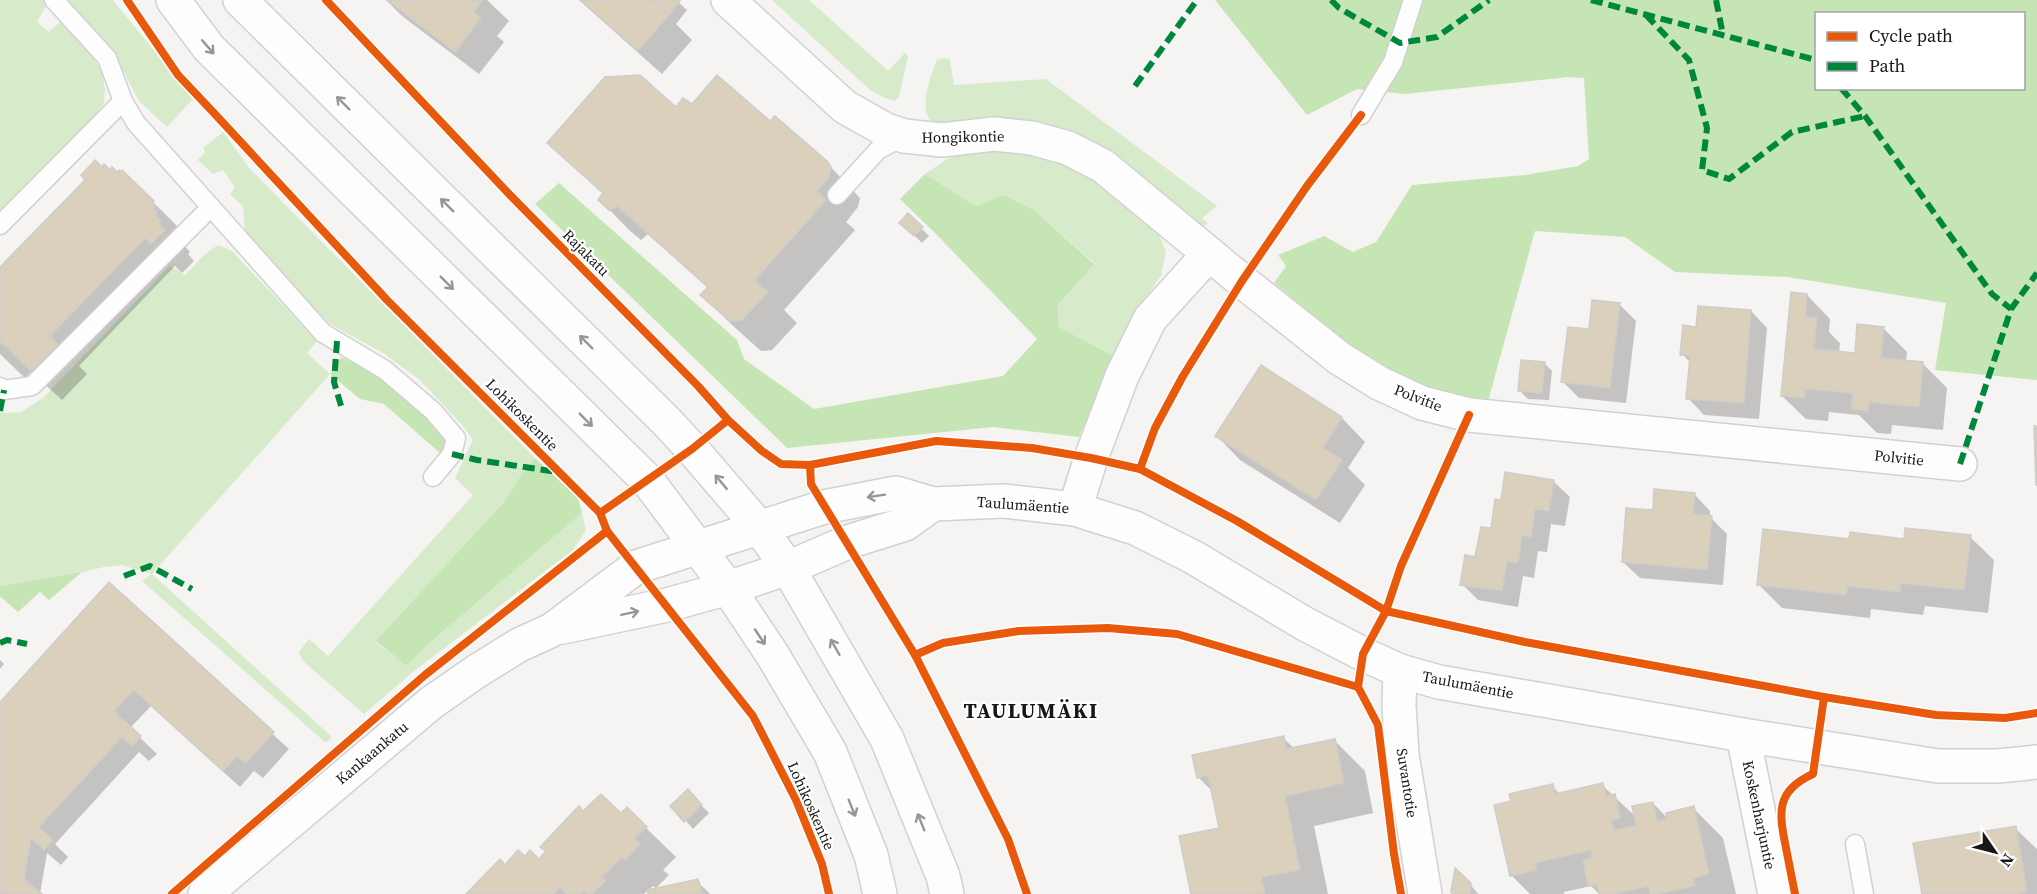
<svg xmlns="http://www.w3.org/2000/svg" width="2037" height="894" font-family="'Source Serif 4',serif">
<rect width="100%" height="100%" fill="#f5f4f2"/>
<!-- green -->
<g fill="#d7ebcb">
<polygon points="0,0 44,0 47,4 37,22 49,32 62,20 92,56 102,72 105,89 104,103 91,120 0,211"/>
<polygon points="68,0 113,0 193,99 167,127 139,101 113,51"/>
<polygon points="772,0 809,0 888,71 905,53 908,56 899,97 895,101 884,98 870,90"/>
<path d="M944,58l6,1 4,26 92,-6 171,127 -15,12 6,6 -11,4 -51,-43 -210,-58c-3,-4 -7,-8 -9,-13 -5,-14 4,-40 10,-54z"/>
<polygon points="223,132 250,169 535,458 519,478 503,503 376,642 406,666 433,640 582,513 586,530 573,550 413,672 364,714 303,661 299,652 309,639 328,656 473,495 455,478 473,440 463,426 420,380 383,353 330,324 245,237 243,206 230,195 235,187 223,170 213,174 198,160 205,152 203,148"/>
<polygon points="965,147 1014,150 1078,166 1156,227 1166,252 1161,276 1130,319 1115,357 1059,327 1058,305 1094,263 1033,209 1003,195 976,206 925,174"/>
<polygon points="218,245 232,251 317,341 307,353 330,374 152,574 332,737 326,743 142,581 151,574 122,565 104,567 82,572 0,586 0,413 21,412 43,398 170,266 185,275 205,254"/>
</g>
<!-- forest -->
<g fill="#c6e5b4" fill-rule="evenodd">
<path d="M1215,0h822v380l-102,-10 11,-67 -158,-26 -113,-5 -50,-35 -90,-6 -47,170 -60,-11 -56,-26 -98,-81 12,-17 -8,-11 46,-19 29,16 23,-10 36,-57 113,-10 53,-9 11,-7 -5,-81 -15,-1 -165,17 -47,-5 -50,26zM1816,14h208v74h-208z"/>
<polygon points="925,174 976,206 1003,195 1033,209 1094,264 1058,305 1059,327 1115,357 1079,437 993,427 787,448 535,204 559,183 737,340 744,359 814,409 1003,376 1037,339 938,236 900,199"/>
<polygon points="341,357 383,378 437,428 447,442 440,453 384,404 360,399 330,374"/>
<polygon points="535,458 578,498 582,513 433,640 406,666 376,641 503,503 519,478"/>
<polygon points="82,572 49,600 40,592 18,612 1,597 0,598 0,586"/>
</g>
<!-- shadow -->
<g fill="#0003">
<polygon points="386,0 487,0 509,21 497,36 504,42 479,74 402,16"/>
<polygon points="579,0 676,0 687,10 676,24 692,40 662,74"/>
<polygon points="692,107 770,123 827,163 860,198 858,207 846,222 855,230 784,310 797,323 772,350 761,351 732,325 702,295 709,289 648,234 641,240 629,230 600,200 604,195 549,143 676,109"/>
<polygon points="102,169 116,174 123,173 153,202 183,232 184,245 190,252 188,254 194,261 182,273 175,266 79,366 87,374 62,400 31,372 25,378 0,354 0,269"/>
<polygon points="908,215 929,236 922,243 902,223"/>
<polygon points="1807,295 1830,319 1829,332 1840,343 1839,353 1856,354 1883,328 1907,352 1906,362 1923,364 1947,388 1943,430 1892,425 1891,434 1877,433 1859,415 1829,412 1828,421 1806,419 1782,396"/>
<polygon points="1619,304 1636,321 1626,403 1579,398 1563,382 1590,331"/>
<polygon points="1751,311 1767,328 1759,419 1704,415 1688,398 1691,363 1682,354 1697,328"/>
<polygon points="1544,363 1552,371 1549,400 1528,399 1520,391"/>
<polygon points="1261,367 1342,418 1365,442 1348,468 1365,485 1340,523 1240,460 1217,436"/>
<polygon points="1553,481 1570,497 1565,526 1551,524 1547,552 1538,551 1534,578 1523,576 1518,607 1478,600 1462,584 1492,530 1502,502"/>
<polygon points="1694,494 1710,511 1710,517 1727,534 1723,585 1640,578 1623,562 1654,512"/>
<polygon points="1970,537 1994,560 1988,613 1925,606 1923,615 1871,609 1870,618 1782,608 1758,584 1905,540"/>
<polygon points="109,584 289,749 263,778 254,771 240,787 151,706 130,728 157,754 149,761 139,752 55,844 68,857 61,865 47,853 40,894 0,894 0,704"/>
<polygon points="0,660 4,664 0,669"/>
<polygon points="1283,738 1295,749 1335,741 1365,771 1373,813 1314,826 1328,894 1192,894 1221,829 1213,792 1198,777"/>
<polygon points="1602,785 1636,817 1653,803 1669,820 1693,808 1723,838 1736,894 1599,894 1591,886 1564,892 1564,894 1530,894 1511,875 1513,803 1552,786 1560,794"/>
<polygon points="688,792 709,813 693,829 673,806"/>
<polygon points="584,812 621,815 646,828 676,857 663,870 669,875 656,888 653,886 644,894 468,894 505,867 525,858 540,861"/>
<polygon points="2015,828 2037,849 2037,894 1923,894"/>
<polygon points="697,881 710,894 650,894"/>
<polygon points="1470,884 1478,894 1454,894"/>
</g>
<!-- building -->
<g fill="#dad0bc" stroke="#cdcdcc" stroke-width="1.5">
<polygon points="387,0 483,0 474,12 481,18 455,52"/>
<polygon points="580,0 652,0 669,15 638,51"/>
<polygon points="652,0 679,0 680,1 669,15"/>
<polygon points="640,75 676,107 683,98 692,104 717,75 770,121 775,116 828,162 831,167 829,177 817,191 826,200 755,280 768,292 741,321 730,321 700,295 708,287 617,206 610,211 598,200 603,193 547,143 605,77"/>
<polygon points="95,160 102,167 104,164 110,170 112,167 117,172 119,170 121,172 122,170 154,201 152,203 155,206 153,208 157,212 155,214 161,221 159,223 165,230 151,244 145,238 50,336 58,344 31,371 8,348 0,343 0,267 85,180 81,175"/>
<polygon points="908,213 923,227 914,236 899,223"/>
<polygon points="1791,292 1807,294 1805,317 1817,318 1814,349 1855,353 1857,324 1884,327 1881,358 1923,362 1919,407 1869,402 1868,411 1851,409 1853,393 1805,389 1804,398 1781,396"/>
<polygon points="1592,300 1620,303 1610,388 1561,382 1568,327 1589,329"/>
<polygon points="1698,306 1751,310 1744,403 1686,399 1690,356 1680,355 1683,325 1696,327"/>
<polygon points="1521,360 1545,362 1542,393 1518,391"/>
<polygon points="1261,365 1342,417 1323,448 1342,460 1316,500 1215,436"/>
<polygon points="2034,426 2037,426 2037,485 2036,485"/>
<polygon points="1505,472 1554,480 1549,511 1535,509 1531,537 1522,535 1518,563 1507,561 1502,591 1460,585 1465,555 1475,557 1481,527 1491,528 1495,499 1501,500"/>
<polygon points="1654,489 1695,493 1693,514 1712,516 1707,570 1622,562 1626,508 1653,510"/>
<polygon points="1905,528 1971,535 1964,590 1901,583 1900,592 1848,586 1846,595 1757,585 1763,529 1849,539 1850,532 1904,539"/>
<polygon points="109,582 274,732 246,763 237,756 223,771 134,690 114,711 141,736 132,746 122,737 39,827 53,840 44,850 31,838 24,879 42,894 0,894 0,702"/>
<polygon points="1284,736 1286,749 1335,739 1344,783 1285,796 1300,870 1261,877 1265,894 1191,894 1179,836 1219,828 1208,775 1197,778 1192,755"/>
<polygon points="1603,783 1606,796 1615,794 1620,818 1611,820 1614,830 1636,826 1632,806 1653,802 1657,821 1667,819 1666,813 1694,806 1709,874 1693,878 1695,886 1657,894 1650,894 1649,886 1614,894 1599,894 1597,884 1588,886 1583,860 1592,858 1591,850 1535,863 1537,870 1510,876 1494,805 1511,801 1509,794 1553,784 1555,794"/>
<polygon points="688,789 702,805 684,822 670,806"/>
<polygon points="601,794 621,813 627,807 647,827 634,839 640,844 625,860 622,857 602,877 606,880 592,894 587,894 584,891 580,894 567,894 560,887 554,894 466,894 500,859 505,865 518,850 525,856 530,850 539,859 546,851 540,847 579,806 583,811"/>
<polygon points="2016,826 2027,892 2014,894 1922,894 1913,843"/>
<polygon points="1455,868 1471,883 1470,894 1453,894 1451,892"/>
<polygon points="698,879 703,894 648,894 647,890"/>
</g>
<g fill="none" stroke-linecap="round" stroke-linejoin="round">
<defs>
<g id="lane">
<polyline points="54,0 107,58 123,101 136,123 323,333 385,370 433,411 456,438 452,454 433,477"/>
<polyline points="1361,115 1393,62 1413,0"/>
<polyline points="837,195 878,150 904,136"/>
<polyline points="0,225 123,101"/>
<polyline points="0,387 4,390 32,386 211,207"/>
<polyline points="1855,844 1864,894"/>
</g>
<g id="street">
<polyline points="728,0 845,107 886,130 904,136 942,140 994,134 1032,138 1068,148 1103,166 1242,281 1339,358 1379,383 1422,403 1469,415 1960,464"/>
<polyline points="1075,509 1091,458 1122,376 1150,319 1209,254"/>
<polyline points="563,627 667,605 728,588"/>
<polyline points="1400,671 1399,705 1402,755 1425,894"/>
<polyline points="1743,735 1775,894"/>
<polyline points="205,894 431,703 477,671 519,645 552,630 636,567 699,547"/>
</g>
<g id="secondary">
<polyline points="173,0 209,48 648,481 728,588 772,654 830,752 871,855 880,894"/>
<polyline points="240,0 667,422 692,449 759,527 788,568 887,739 943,876 947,894"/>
<polyline points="699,547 824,507 896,493 933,504 1004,501 1075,509 1135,528 1193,557 1305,624 1363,654 1400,671 1439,682 1743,735 1938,766 1998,766 2037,762"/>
<polyline points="728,588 788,568 848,542 905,524 933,504"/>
</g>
</defs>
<!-- lane casing -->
<use href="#lane" stroke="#d2d1d0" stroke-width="21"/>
<!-- street casing -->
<use href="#street" stroke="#d2d1d0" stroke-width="36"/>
<!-- secondary casing -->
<use href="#secondary" stroke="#d2d1d0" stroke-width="36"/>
<!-- lane -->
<use href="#lane" stroke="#fefdfd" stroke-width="18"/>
<!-- street -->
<use href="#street" stroke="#fefdfd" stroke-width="33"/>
<!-- secondary -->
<use href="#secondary" stroke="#fefdfd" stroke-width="33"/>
<!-- quiet -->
<g stroke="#00873e" stroke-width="6" stroke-dasharray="12 6" stroke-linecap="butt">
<polyline points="1331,0 1339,8 1400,43 1437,37 1489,0"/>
<polyline points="1591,0 1816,60"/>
<polyline points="1716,0 1723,35"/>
<polyline points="1646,15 1689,60 1707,128 1702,170 1729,179 1792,132 1865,116"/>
<polyline points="1135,86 1197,0"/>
<polyline points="1841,88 1865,116 1992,294 2011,309"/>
<polyline points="337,341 334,382 342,409"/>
<polyline points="0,411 4,390"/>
<polyline points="452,454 477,460 558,472"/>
<polyline points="1960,464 2011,309 2037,273"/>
<polyline points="124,576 150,566 192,589"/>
<polyline points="0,643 7,640 27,644"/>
</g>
<defs>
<g id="cycleway">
<polyline points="127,0 178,75 213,112 387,300 600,513 607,531 753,716 796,800 822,864 829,894"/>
<polyline points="326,0 510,195 698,386 728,420 762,451 781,464 810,465 936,441 1032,448 1091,458 1140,469 1237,521 1386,611 1525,642 1824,697 1936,715 2005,718 2037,713"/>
<polyline points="810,465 811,484 915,655 1008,839 1027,894"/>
<polyline points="1140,469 1155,428 1183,376 1242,281 1307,186 1361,115"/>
<polyline points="600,513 692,449 728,420"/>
<polyline points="915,655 943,643 1019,631 1108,628 1177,634 1358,687 1378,725 1394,854 1401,894"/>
<polyline points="1358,687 1363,654 1386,611 1401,566 1469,415"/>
<polyline points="172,894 425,675 607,531"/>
<path d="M1795,894c-3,-15 -6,-31 -9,-46 -7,-35 -11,-57 27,-74l11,-77"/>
</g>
</defs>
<!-- cycleway casing -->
<use href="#cycleway" stroke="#fff" stroke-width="11"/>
<!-- cycleway -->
<use href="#cycleway" stroke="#e8590c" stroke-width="8"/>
</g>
<!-- one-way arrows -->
<defs><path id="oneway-shaft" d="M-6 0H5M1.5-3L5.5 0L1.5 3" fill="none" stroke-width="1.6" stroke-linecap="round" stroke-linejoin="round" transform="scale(1.5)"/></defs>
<g stroke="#969695">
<use href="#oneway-shaft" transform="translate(208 47) rotate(49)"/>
<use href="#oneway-shaft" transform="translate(343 103) rotate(-135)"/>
<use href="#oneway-shaft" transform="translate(447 205) rotate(-135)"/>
<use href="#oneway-shaft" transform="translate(447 283) rotate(45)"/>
<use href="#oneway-shaft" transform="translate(586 342) rotate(-135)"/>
<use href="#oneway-shaft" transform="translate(586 420) rotate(45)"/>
<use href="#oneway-shaft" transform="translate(721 482) rotate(-130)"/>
<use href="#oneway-shaft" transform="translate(876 496) rotate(171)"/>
<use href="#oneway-shaft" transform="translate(630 613) rotate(-12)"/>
<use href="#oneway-shaft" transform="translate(760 637) rotate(56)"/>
<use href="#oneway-shaft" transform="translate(835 647) rotate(-120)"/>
<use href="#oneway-shaft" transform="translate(852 808) rotate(68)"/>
<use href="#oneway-shaft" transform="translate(921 822) rotate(-112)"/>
</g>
<g text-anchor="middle" stroke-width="4.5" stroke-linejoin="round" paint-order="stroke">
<!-- street labels -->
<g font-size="15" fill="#181716" stroke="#fff">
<text transform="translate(963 137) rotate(-1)" y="5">Hongikontie</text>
<text transform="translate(586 253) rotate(45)" y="5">Rajakatu</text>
<text transform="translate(1418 398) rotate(21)" y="5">Polvitie</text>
<text transform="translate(522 415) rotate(45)" y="5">Lohikoskentie</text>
<text transform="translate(1899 458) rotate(6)" y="5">Polvitie</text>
<text transform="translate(1023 505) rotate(4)" y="5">Taulumäentie</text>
<text transform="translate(1468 685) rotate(11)" y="5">Taulumäentie</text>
<text transform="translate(372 753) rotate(-40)" y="5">Kankaankatu</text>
<text transform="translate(1407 783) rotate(81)" y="5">Suvantotie</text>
<text transform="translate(811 806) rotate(66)" y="5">Lohikoskentie</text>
<text transform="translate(1759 815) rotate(78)" y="5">Koskenharjuntie</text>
</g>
<!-- district labels -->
<g font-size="21" font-weight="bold" letter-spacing="1.5" fill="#181716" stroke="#fff">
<text x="1031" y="718">TAULUMÄKI</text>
</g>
</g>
<!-- legend -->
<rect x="1815" y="12" width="210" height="78" fill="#ffffff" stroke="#a3a2a2" stroke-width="1.5"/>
<rect x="1827" y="32" width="30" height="9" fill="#e8590c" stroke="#a3a2a2" stroke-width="1.5"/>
<text x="1869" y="42" font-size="18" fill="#181716">Cycle path</text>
<rect x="1827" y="62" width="30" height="9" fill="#00873e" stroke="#a3a2a2" stroke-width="1.5"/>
<text x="1869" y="72" font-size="18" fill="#181716">Path</text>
<!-- north arrow -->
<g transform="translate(1995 852) rotate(125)" stroke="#ffffff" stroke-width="4.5" paint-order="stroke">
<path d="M0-4.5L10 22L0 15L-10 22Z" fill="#181716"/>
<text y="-9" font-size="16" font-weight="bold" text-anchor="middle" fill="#181716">N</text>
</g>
</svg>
